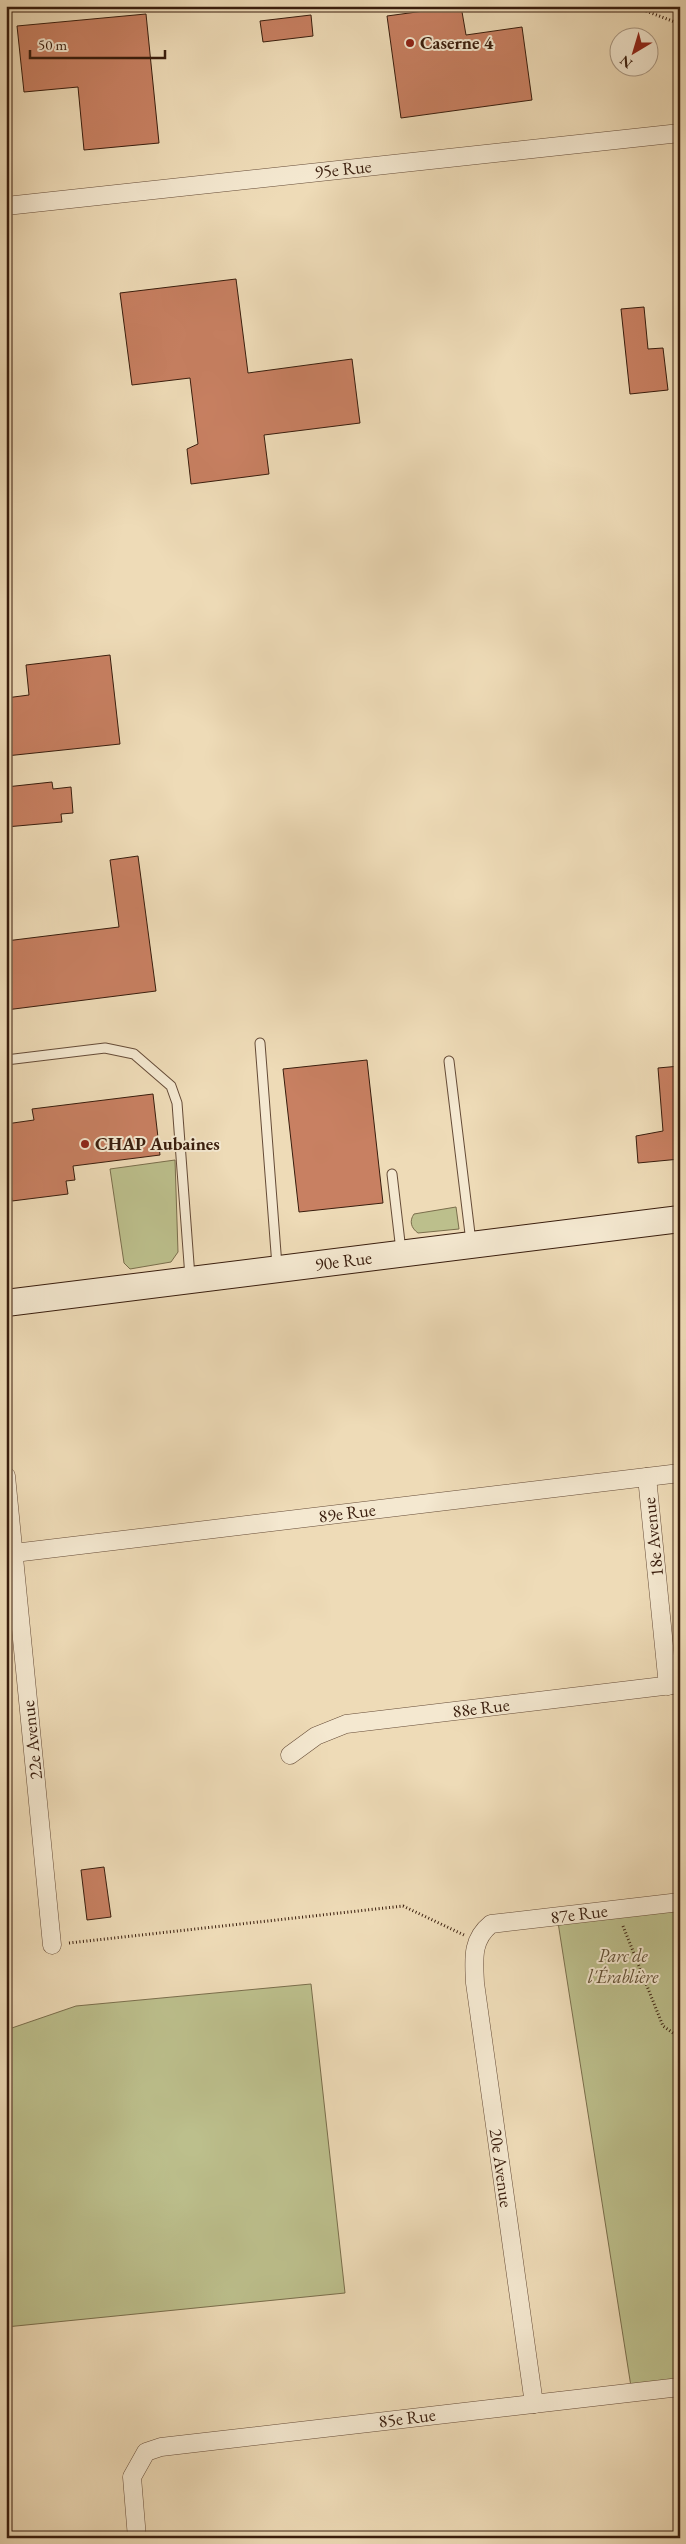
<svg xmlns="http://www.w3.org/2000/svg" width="686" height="2544" font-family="'EB Garamond',serif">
<rect width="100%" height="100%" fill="#eedbb7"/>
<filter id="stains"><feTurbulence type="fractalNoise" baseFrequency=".004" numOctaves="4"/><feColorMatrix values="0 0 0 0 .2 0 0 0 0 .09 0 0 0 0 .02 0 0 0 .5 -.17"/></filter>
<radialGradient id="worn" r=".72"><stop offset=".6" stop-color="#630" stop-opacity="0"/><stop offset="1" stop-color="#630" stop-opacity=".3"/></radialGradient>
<!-- green -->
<g fill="#bcbf8c" stroke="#7a6e4c">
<polygon points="175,1160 178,1252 171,1262 130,1269 124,1263 110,1169"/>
<path d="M456,1207l3,22 -41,4c-7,-5 -9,-12 -4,-19z"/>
<polygon points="680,1902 680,2387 632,2393 557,1916"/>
<polygon points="311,1984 345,2293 6,2327 6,2030 76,2006"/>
</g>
<!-- building -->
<g fill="#c88062" stroke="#391d0d">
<polygon points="461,6 466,35 522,27 532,100 401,118 387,16"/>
<polygon points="146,14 159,143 84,150 78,87 24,92 17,26"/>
<polygon points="311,15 313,36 263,42 260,21"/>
<polygon points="236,279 248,373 352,359 360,423 264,435 269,474 191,484 187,449 198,444 190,378 132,385 120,293"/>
<polygon points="644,307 648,349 663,348 668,390 630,394 621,309"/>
<polygon points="110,655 120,744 6,756 6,698 29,695 26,665"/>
<polygon points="52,782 53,789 71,787 73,813 61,814 62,822 6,827 6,787"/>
<polygon points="138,856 156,991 6,1010 6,941 119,927 110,860"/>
<polygon points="367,1060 383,1203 299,1212 283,1069"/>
<polygon points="680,1066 680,1159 638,1163 636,1136 663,1131 658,1068"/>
<polygon points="153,1094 160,1155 73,1166 75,1180 66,1181 68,1194 12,1201 6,1152 6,1124 34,1120 32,1109"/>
<polygon points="104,1867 111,1917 87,1920 81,1870"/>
</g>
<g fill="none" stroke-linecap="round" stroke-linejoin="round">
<defs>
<g id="lane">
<polyline points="260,1043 277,1266"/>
<polyline points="6,1060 105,1048 134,1054 171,1086 177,1103 190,1277"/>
<polyline points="449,1061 471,1242"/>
<polyline points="392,1174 401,1251"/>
</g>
<g id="street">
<polyline points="6,206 680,133"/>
<polyline points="6,1476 52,1945"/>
<polyline points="647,1477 668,1686"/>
<polyline points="14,1553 680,1473"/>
<polyline points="290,1755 316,1736 346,1724 680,1684"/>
<path d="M534,2404l-59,-421c-1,-23 -4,-43 16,-59l189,-22"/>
<polyline points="137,2538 132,2477 146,2452 161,2447 680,2387"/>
</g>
<g id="secondary">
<path id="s1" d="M6,1303l674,-84"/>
</g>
</defs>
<!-- lane casing -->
<use href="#lane" stroke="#664c38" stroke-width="11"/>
<!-- street casing -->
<use href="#street" stroke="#664c38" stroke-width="19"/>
<!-- secondary casing -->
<use href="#secondary" stroke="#391d0d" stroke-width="28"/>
<!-- path -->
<g stroke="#391d0d" stroke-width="3" stroke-dasharray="1 2.5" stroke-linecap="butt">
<polyline points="633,6 680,24"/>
<polyline points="623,1926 663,2026 680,2038"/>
<polyline points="69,1943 403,1906 464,1935"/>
</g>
<!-- lane -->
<use href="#lane" stroke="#f4e8d0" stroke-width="9"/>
<!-- street -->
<use href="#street" stroke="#f4e8d0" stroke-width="18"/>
<!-- secondary -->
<use href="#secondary" stroke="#f4e8d0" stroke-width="26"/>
</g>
<!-- markers -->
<g fill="#8f2418" stroke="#f4e8d0" stroke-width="2">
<circle cx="410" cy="43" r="5"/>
<circle cx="85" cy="1144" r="5"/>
</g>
<g text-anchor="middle" stroke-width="4" stroke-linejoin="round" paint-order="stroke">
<!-- poi labels -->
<g font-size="18" font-weight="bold" fill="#391d0d" stroke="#f4e8d0" text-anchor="start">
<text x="420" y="49">Caserne 4</text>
<text x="95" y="1150">CHAP Aubaines</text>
</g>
<!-- street labels -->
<g font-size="18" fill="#391d0d" stroke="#f4e8d0">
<text transform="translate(343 169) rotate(-6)" y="6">95e Rue</text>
<text dy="6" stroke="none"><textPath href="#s1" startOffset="340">90e Rue</textPath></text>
<text transform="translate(347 1513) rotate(-7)" y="6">89e Rue</text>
<text transform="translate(653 1537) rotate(-96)" y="6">18e Avenue</text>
<text transform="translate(481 1708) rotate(-7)" y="6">88e Rue</text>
<text transform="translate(32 1740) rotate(-96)" y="6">22e Avenue</text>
<text transform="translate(579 1914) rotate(-7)" y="6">87e Rue</text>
<text transform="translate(501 2168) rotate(82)" y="6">20e Avenue</text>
<text transform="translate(407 2418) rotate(-7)" y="6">85e Rue</text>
</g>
<!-- park labels -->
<g font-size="18" font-style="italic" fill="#604e33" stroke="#f4e8d0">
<text x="623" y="1962">Parc de<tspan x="623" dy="21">l'Érablière</tspan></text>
</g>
</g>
<!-- margin -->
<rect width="686" height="2544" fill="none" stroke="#eedbb7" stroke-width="25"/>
<rect x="8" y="8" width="671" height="2529" fill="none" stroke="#391d0d" stroke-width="2.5"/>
<rect x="12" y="12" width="661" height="2519" fill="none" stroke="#391d0d"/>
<!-- north arrow -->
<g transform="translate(634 52) rotate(218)"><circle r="24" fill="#f4e8d0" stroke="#a99782"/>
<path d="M0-4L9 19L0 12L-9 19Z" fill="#8f2418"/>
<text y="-8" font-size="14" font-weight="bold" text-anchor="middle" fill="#391d0d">N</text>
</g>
<!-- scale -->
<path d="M30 50v8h135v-8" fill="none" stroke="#391d0d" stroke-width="2.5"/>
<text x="38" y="50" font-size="15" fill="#391d0d" stroke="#f4e8d0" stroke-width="4" paint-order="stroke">50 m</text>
<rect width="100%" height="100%" filter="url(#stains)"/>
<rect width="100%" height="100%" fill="url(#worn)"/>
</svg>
